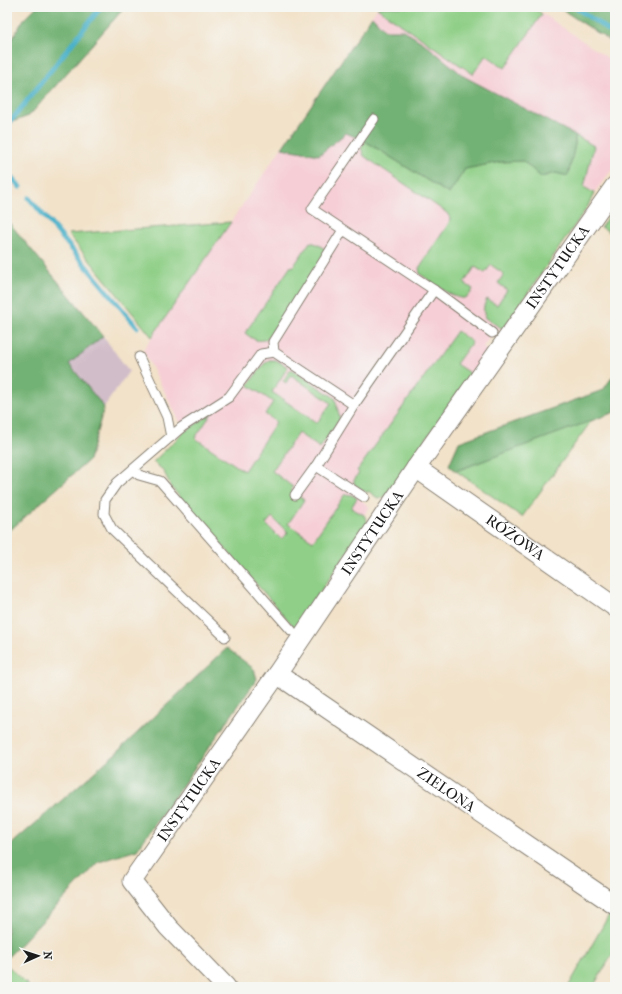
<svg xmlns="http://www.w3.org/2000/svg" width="622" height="994" font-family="'IM FELL French Canon',serif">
<rect width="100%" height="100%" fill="#f6f6f2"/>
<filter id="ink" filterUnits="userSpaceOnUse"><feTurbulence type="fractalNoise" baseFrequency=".025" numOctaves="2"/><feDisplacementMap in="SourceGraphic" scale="8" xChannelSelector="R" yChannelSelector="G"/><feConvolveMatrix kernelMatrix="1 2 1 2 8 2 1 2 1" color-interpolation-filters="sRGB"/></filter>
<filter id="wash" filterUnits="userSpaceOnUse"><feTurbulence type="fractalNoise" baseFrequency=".012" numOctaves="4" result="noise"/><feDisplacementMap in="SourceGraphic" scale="16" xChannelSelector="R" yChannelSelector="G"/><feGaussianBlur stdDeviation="0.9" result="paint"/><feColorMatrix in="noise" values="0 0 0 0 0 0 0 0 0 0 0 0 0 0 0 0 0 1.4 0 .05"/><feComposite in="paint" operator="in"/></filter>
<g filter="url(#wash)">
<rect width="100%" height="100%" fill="#f2e2c9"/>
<!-- built -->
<polygon fill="#f6cfd6" points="378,7 533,7 615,63 615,166 594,193 588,206 503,329 494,330 483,347 488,351 379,499 368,491 361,500 370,507 364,515 368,523 326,584 197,455 143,350"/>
<!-- industrial -->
<polygon fill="#d1bdc9" points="103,336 129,371 104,407 69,364"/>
<!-- green -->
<g fill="#8fcf87" stroke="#567652" fill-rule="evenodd">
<polygon points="378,7 533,7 542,14 505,68 486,55 473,74 377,8"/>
<path d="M575,135l19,11 -10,41 10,6 -6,13 -85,123 -18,-11c-2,-8 -2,-12 2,-19l10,6 10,-15 -9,-7 6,-9 -13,-9 -6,8 -10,-6 -11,16 9,6c-2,4 -4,8 -9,9 -10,2 -35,-18 -44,-24l-1,-6 30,-45 1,-5 -3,-5 -83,-57 -3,-8 4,-7 84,53 16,-25 35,-7 23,-1 18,16 15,-4 12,3 7,-32z"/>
<polygon points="615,205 615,235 601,227"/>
<polygon points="231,222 152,337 68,234"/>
<path d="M310,242l7,2 8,5 1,5 -58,84c-10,5 -14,2 -23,-5l46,-67 2,1z"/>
<polygon points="457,331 472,342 456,364 471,374 386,496 379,499 368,491 367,493 354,484 354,480 359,473 357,471"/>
<path d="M269,360h7l12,7 -16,25 45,31 14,-20 -40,-28 -5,8 -3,-2 8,-12 44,29 5,21 -20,29 -22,-15 -26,38 21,16 -2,3 13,10 -16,24 25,17 32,-47 7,1 5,3 -6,10 13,7 4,8 -73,105 -123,-140 -9,-18 -10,-8 31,-30 28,-19 -17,25 49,33 32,-49 -11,-8 8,-12 -25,-17 15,-20zM272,517l16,16 -7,6 -15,-15z"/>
<polygon points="592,420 522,517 456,471"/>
<polygon points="609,915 615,918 615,950 593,987 568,987"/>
<polygon points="7,965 30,987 7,987"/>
</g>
<!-- forest -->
<g fill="#73b274" stroke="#486748">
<polygon points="36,7 125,7 29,116 12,122 7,121 7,47 24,19"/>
<polygon points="558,7 615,7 615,44"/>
<polygon points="372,16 385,30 403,30 425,44 465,77 575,135 575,144 568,176 556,173 541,177 523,161 500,162 465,169 449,194 365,141 346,133 319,155 282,148"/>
<polygon points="7,220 103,336 69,364 104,407 89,460 7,533"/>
<polygon points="615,373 615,412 456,471 449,465 459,442 603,390"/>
<polygon points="227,648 254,669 257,679 137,850 99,862 7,958 7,848 116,753"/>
</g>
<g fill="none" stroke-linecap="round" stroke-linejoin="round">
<!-- stream -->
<g stroke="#4ab1c9" stroke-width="5">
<polyline points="575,7 615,35"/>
<polyline points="7,126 101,7"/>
<polyline points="7,172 20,187"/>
<polyline points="29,198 137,327"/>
</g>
</g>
</g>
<g filter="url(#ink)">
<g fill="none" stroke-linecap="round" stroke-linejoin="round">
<defs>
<g id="service">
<polyline points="374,119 312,209 434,290 492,333"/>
<polyline points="343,230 273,342 274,352 354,405"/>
<polyline points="139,357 167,417 171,437"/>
<polyline points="316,466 364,497"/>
<polyline points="133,470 139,475 160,481 292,631"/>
<polyline points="295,495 316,466 354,405 434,290"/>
<polyline points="225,637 112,529 104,514 105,500 117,483 182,427 229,397 261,354 274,352"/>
</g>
<g id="minor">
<path id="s1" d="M416,468l199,139"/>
<path id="s2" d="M277,674l338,231"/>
<path id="s3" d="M226,987l-58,-60 -36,-46 145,-207 139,-206 199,-282"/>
</g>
</defs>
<!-- service casing -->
<use href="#service" stroke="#877f72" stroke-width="11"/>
<!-- minor casing -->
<use href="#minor" stroke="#877f72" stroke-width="21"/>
<!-- service -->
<use href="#service" stroke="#fff" stroke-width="9"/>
<!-- minor -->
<use href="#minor" stroke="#fff" stroke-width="19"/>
</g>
</g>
<g text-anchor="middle" stroke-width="3.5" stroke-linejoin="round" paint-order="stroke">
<!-- street labels -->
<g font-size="15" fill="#1c1c1c" stroke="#f6f6f2">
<text dy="5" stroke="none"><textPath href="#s3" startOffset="889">INSTYTUCKA</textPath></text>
<text dy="5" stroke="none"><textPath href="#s3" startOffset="565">INSTYTUCKA</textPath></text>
<text dy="5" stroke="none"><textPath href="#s1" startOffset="121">RÓŻOWA</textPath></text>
<text dy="5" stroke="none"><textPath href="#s2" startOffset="205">ZIELONA</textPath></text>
<text dy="5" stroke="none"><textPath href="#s3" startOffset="241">INSTYTUCKA</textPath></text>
</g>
</g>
<!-- margin -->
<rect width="622" height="994" fill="none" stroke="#f6f6f2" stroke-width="24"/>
<!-- north arrow -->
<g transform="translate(38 956) rotate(87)" stroke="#f6f6f2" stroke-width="3" paint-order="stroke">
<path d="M0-3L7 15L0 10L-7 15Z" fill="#1c1c1c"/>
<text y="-6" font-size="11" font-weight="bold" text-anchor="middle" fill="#1c1c1c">N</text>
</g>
</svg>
